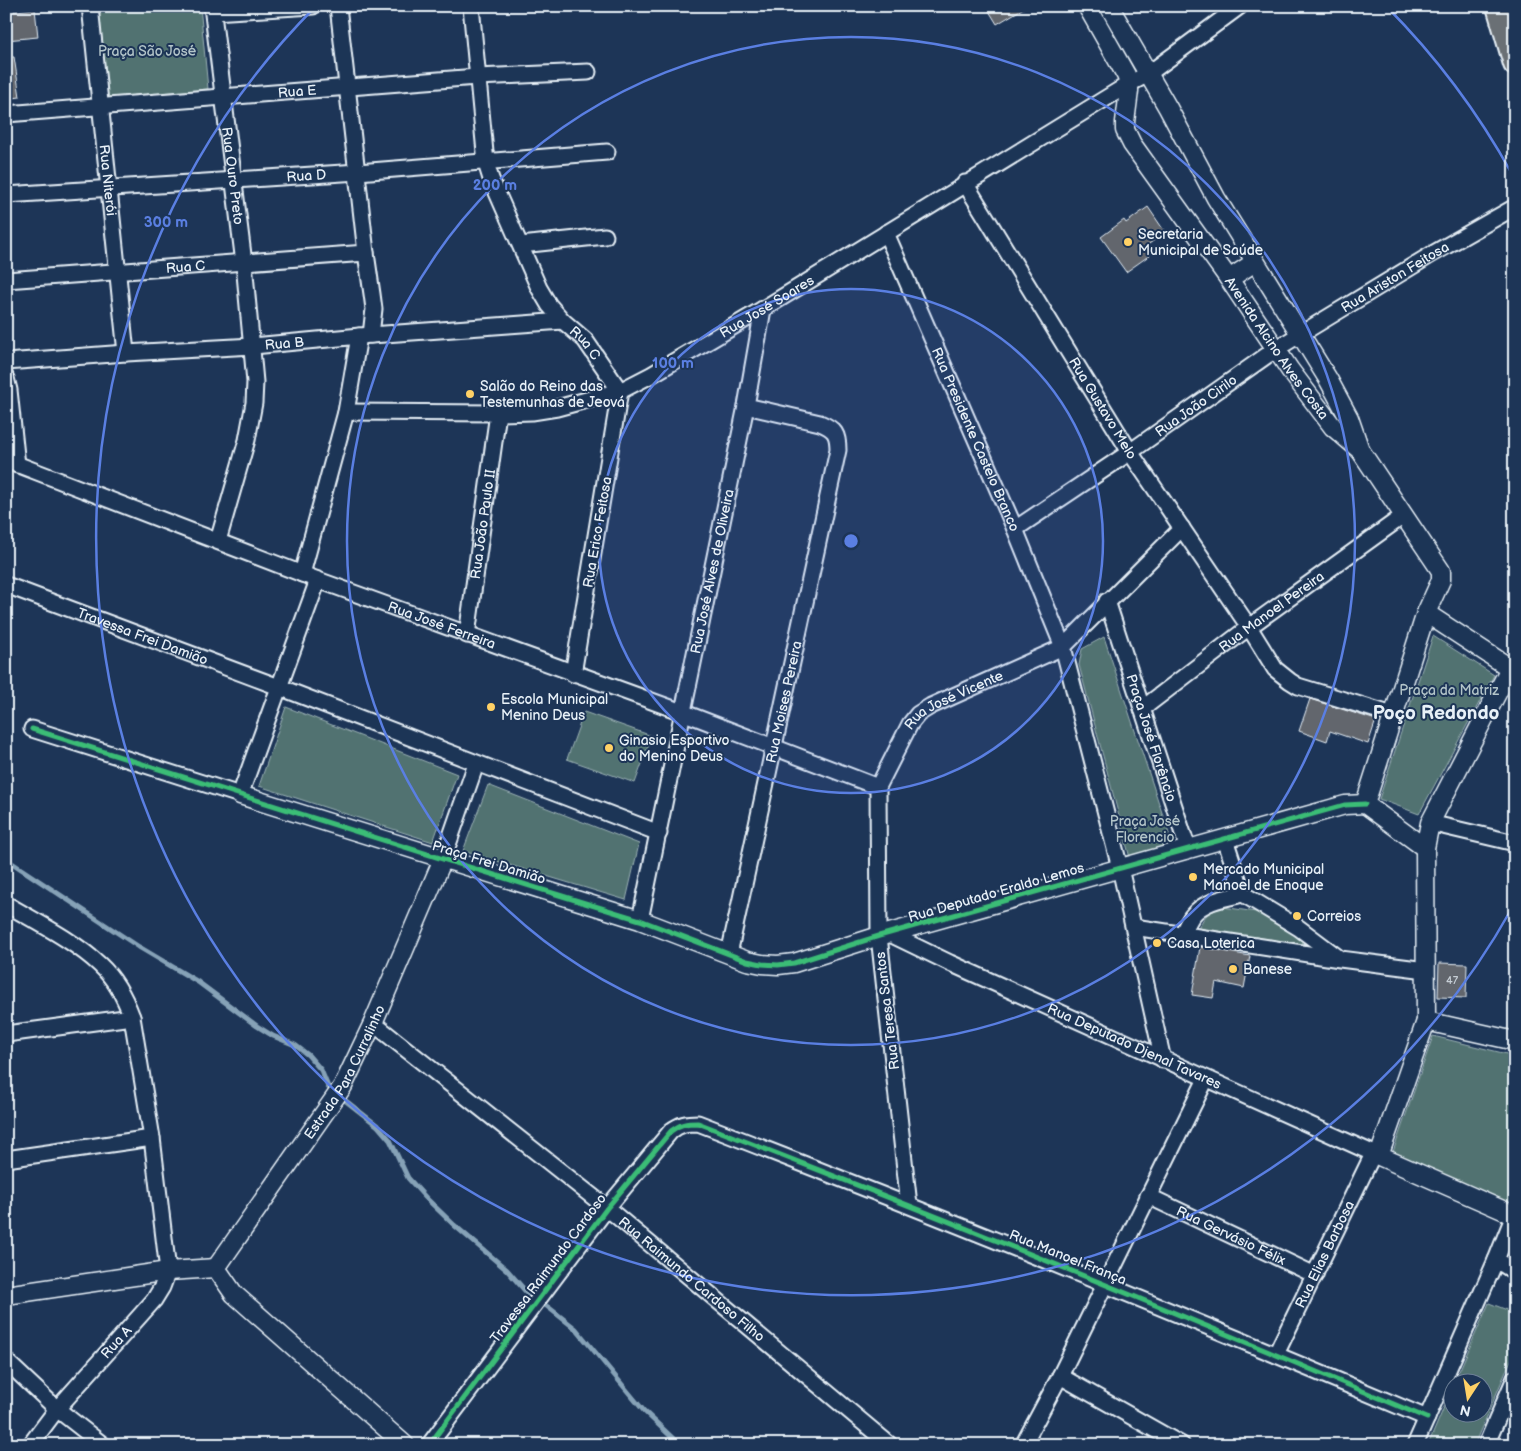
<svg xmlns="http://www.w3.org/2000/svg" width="1521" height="1451" font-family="'Balsamiq Sans',sans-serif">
<rect width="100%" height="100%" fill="#1d3557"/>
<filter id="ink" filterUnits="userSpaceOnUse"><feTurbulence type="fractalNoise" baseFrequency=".02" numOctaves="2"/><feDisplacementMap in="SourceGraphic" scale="10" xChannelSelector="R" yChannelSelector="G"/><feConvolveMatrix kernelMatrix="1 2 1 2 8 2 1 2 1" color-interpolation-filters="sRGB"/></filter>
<g filter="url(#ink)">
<!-- green -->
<g fill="#517271" stroke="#9cb2b4">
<polygon points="97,6 200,6 208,89 105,98"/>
<polygon points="1433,636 1494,675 1419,814 1379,799"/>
<polygon points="1104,637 1172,843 1130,858 1079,665 1082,649"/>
<polygon points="286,707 457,774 433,842 259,786"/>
<polygon points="584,712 652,736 635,783 567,759"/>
<polygon points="488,785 639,844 626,900 463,851"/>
<path d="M1223,907l33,5 12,5 35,23 1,4 -106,-15c7,-15 11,-17 25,-22z"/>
<polygon points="1433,1036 1515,1056 1515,1191 1510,1203 1393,1152"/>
<polygon points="1489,1303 1515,1313 1515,1351 1474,1445 1428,1445 1453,1386 1454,1414 1484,1414 1484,1384 1454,1383"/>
</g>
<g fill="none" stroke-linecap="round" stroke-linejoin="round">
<!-- stream -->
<polyline stroke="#86a2b7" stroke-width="5" points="6,859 139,947 198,982 257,1026 273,1036 295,1045 308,1055 321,1070 328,1087 378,1126 390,1140 408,1178 426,1198 454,1225 507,1270 528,1294 548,1307 576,1329 644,1411 680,1445"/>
</g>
<!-- building -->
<g fill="#62666d" stroke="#e8f1f8">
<polygon points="986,6 1027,6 997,24"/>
<polygon points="35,9 38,37 6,40 6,12"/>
<polygon points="6,57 14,57 20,97 6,99"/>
<polygon points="1148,207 1165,232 1145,247 1150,255 1126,272 1101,237 1124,220 1126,223"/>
<polygon points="1310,699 1376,720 1368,744 1330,731 1327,741 1299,731"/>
<polygon points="1200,947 1250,956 1244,988 1216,982 1213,998 1192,995"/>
<polygon points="1439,963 1467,964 1466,998 1438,997"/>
</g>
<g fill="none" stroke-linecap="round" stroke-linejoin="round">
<defs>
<g id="minor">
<path id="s1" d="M90,6l36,347"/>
<path id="s2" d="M212,6l32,257 11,119 -1,21 -7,37 -29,101"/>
<polyline points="338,6 366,253 372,294 374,309 371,335"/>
<path id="s3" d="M471,6l15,157 5,16 48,109 10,17 14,16 22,19 35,51 -47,283"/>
<polyline points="213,12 313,6"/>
<path id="s4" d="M6,114l471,-37 111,-5"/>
<path id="s5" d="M965,183l165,269 119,175 26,42 15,12 8,5 95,29"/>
<path id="s6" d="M6,195l352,-23 249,-20"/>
<path id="s7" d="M886,233l129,296 48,118 57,221 43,192"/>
<polyline points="521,245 605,236"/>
<path id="s8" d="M6,280l360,-27"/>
<path id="s9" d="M6,362l120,-9 127,-7 118,-11 192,-14"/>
<polyline points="6,378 9,390 17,465"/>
<path id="s10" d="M346,412l152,1 34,-1 25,-4 63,-17 31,-16 112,-66 366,-225 19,-10 92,-68"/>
<path id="s11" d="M6,460l312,120 364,132 196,75"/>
<path id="s12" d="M1015,529l115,-77 146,-103 158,-96 81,-46"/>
<polyline points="302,574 346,412 359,336"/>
<path id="s13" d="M6,585l273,102 380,146"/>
<path id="s14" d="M1107,601l81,248"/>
<path id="s15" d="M467,635l31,-222"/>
<path id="s16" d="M1142,709l107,-82 154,-111"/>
<polyline points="32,729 240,795 318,580"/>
<polyline points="1430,823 1515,843"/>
<polyline points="1225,839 1243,894 1299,928 1339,958"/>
<polyline points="443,859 476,764"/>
<path d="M6,904c32,19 67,36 94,61 15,14 25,33 32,52l20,121 16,133 -6,16 -8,13 -97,109 -27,36"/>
<path id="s17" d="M640,920l106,-514 17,-97"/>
<polyline points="1134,927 1340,959 1426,970"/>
<path id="s18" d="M890,934l60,29 429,193"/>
<path d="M1182,934c3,-5 6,-12 10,-18 11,-15 33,-18 51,-22"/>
<path id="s19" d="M729,954l109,-504c0,-16 -3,-21 -18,-27l-74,-17"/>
<path id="s20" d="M373,1023l234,185 283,237"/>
<polyline points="6,1034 132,1017"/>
<polyline points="6,1159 152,1138"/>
<path id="s21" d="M1148,1196l167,79"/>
<path id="s22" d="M909,1205l-30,-269 -1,-149 32,-63 8,-10 13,-8 132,-59 119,-119"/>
<polyline points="1496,1260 1515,1272"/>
<path id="s23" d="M1276,1354l97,-200"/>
<polyline points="6,1361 57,1409 103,1445"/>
<polyline points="1060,1376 1182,1445"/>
<path d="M429,1445l178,-237 64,-77c9,-7 15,-8 27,-8 244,94 487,193 729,295"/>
<polyline points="1023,1445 1060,1376 1206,1079"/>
<polyline points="1415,1445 1496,1260 1514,1215"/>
<polyline points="1486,1445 1515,1378"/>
</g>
<g id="tertiary">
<path id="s24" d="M1087,6l39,69 3,9v7l-4,31v8l7,14 97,135 61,91 43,57 27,23 81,121v9l-15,33 -61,191"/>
<polyline points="1109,6 1168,108 1216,198 1328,379 1349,418 1360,450"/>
<polyline points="1229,279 1255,262"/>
<polyline points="1426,613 1510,668"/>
<polyline points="1515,663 1510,668 1430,823 1425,848 1426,1021 1379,1156 1514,1215 1515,1212"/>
<polyline points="240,795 640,920 747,961 762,964 778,965 794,963 879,936 1345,805 1365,804"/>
<polyline points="1365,804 1425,848"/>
<polyline points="1426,1021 1515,1041"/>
<path id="s25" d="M216,1268l127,-182 30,-63 70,-164"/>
<polyline points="216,1268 234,1294 405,1445"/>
<polyline points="6,1295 168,1271 216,1268"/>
</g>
<polyline id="primary" points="1498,6 1515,64"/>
</defs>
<!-- minor casing -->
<use href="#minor" stroke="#e8f1f8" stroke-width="19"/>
<!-- tertiary casing -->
<use href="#tertiary" stroke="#e8f1f8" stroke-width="21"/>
<!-- primary casing -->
<use href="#primary" stroke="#e8f1f8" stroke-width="26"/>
<!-- minor -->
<use href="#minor" stroke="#1d3557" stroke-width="15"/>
<!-- tertiary -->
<use href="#tertiary" stroke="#1d3557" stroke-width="18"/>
<!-- primary -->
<use href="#primary" stroke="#6b7074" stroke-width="22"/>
<defs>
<g id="cycleway">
<polyline points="32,729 443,859 640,920 747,961 762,964 778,965 794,963 879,936 1345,805 1365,804"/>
<path d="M429,1445l178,-237 64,-77c9,-7 15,-8 27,-8 244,94 487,193 729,295"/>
</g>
</defs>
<!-- cycleway casing -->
<use href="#cycleway" stroke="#1d3557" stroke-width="8"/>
<!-- cycleway -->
<use href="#cycleway" stroke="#3abd76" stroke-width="5"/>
</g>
</g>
<!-- distance rings -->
<circle cx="851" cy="541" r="252" fill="#5a7fe2" fill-opacity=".12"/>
<g fill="none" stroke="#5a7fe2" stroke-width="2.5">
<circle cx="851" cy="541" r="252"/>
<circle cx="851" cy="541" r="504"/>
<path d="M1512 908A756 756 0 1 1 316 6M1386 6A756 756 0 0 1 1512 174"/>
</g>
<!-- markers -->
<g fill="#ffd166" stroke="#1d3557" stroke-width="2">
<circle cx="1128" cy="242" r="5"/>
<circle cx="470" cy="394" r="5"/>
<circle cx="491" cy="707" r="5"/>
<circle cx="609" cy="748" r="5"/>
<circle cx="1193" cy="877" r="5"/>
<circle cx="1297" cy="916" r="5"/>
<circle cx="1157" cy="943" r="5"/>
<circle cx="1233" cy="969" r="5"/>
</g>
<g text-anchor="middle" stroke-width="4" stroke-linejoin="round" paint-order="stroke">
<!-- number labels -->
<g font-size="11" fill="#c6ced5">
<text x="1452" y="984">47</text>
</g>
<!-- park labels -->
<g font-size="14" fill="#b3c5c9" stroke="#1d3557">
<text x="147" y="56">Praça São José</text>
<text x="1449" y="695">Praça da Matriz</text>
<text x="1145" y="826">Praça José<tspan x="1145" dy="16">Florencio</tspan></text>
</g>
<!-- street labels -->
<g font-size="14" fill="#e8f1f8" stroke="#1d3557">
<text dy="5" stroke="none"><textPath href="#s4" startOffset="292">Rua E</textPath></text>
<text dy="5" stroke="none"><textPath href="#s2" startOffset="171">Rua Ouro Preto</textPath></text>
<text dy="5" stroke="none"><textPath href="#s6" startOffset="301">Rua D</textPath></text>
<text dy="5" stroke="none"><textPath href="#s1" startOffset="175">Rua Niterói</textPath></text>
<text dy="5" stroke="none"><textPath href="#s8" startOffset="180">Rua C</textPath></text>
<text dy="5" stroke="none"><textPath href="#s12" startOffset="456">Rua Ariston Feitosa</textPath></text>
<text dy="5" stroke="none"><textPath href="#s10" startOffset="446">Rua José Soares</textPath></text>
<text dy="5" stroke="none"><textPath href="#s9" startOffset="279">Rua B</textPath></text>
<text dy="5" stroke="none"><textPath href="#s3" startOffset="366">Rua C</textPath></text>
<text dy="5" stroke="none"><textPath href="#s24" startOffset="401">Avenida Alcino Alves Costa</textPath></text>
<text dy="5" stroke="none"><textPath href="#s12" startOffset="219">Rua João Cirilo</textPath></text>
<text dy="5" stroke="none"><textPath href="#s5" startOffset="264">Rua Gustavo Melo</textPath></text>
<text dy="5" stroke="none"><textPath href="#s7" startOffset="225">Rua Presidente Castelo Branco</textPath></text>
<text dy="5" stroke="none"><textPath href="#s15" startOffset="112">Rua João Paulo II</textPath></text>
<text transform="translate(597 532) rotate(-80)" y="5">Rua Erico Feitosa</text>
<text dy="5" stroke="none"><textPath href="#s17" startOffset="356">Rua José Alves de Oliveira</textPath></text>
<text dy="5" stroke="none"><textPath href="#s16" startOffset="162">Rua Manoel Pereira</textPath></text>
<text dy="5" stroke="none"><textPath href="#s11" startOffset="466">Rua José Ferreira</textPath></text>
<text dy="5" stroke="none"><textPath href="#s13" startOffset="146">Travessa Frei Damião</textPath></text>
<text dy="5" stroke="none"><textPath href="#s19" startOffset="258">Rua Moises Pereira</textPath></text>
<text dy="5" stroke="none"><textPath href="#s22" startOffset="541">Rua José Vicente</textPath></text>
<text dy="5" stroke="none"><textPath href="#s14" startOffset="144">Praça José Florêncio</textPath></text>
<text transform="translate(489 862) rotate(17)" y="5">Praça Frei Damião</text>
<text transform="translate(996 892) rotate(-16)" y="5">Rua Deputado Eraldo Lemos</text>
<text transform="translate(887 1011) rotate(-97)" y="5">Rua Teresa Santos</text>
<text dy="5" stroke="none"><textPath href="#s18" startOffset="269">Rua Deputado Djenal Tavares</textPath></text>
<text dy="5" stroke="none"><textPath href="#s25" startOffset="235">Estrada Para Curralinho</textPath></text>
<text dy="5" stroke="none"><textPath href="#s21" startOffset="92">Rua Gervásio Félix</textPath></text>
<text dy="5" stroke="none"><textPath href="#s23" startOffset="111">Rua Elias Barbosa</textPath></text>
<text transform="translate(1068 1257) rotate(22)" y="5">Rua Manoel França</text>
<text transform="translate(548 1268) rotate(-53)" y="5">Travessa Raimundo Cardoso</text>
<text dy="5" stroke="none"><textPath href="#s20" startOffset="409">Rua Raimundo Cardoso Filho</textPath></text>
<text transform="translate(116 1342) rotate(-48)" y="5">Rua A</text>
</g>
<!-- poi labels -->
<g font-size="14" fill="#e8f1f8" stroke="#1d3557" text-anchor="start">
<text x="1138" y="239">Secretaria<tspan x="1138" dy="16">Municipal de Saúde</tspan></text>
<text x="480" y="391">Salão do Reino das<tspan x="480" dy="16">Testemunhas de Jeová</tspan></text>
<text x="501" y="704">Escola Municipal<tspan x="501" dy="16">Menino Deus</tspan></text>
<text x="619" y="745">Ginasio Esportivo<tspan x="619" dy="16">do Menino Deus</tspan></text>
<text x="1203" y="874">Mercado Municipal<tspan x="1203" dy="16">Manoel de Enoque</tspan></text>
<text x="1307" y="921">Correios</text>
<text x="1167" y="948">Casa Loterica</text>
<text x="1243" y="974">Banese</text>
</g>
<!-- district labels -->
<g font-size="19" font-weight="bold" fill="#e8f1f8" stroke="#1d3557">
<text x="1436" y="719">Poço Redondo</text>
</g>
</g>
<circle cx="851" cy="541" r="8" fill="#5a7fe2" stroke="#1d3557" stroke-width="2.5"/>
<g font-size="15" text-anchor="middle" font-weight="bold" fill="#5a7fe2" stroke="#1d3557" stroke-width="4" stroke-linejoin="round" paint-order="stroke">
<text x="495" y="190">200 m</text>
<text x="166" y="227">300 m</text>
<text x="673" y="368">100 m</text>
</g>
<!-- margin -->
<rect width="1521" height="1451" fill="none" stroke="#1d3557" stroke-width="25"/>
<rect x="12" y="12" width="1496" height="1426" fill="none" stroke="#e8f1f8" stroke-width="2" filter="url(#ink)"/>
<!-- north arrow -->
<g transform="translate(1468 1398) rotate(192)"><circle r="24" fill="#1d3557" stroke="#6e8097"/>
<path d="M0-4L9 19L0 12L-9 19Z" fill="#ffd166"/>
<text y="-8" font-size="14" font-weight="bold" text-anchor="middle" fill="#e8f1f8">N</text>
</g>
</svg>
